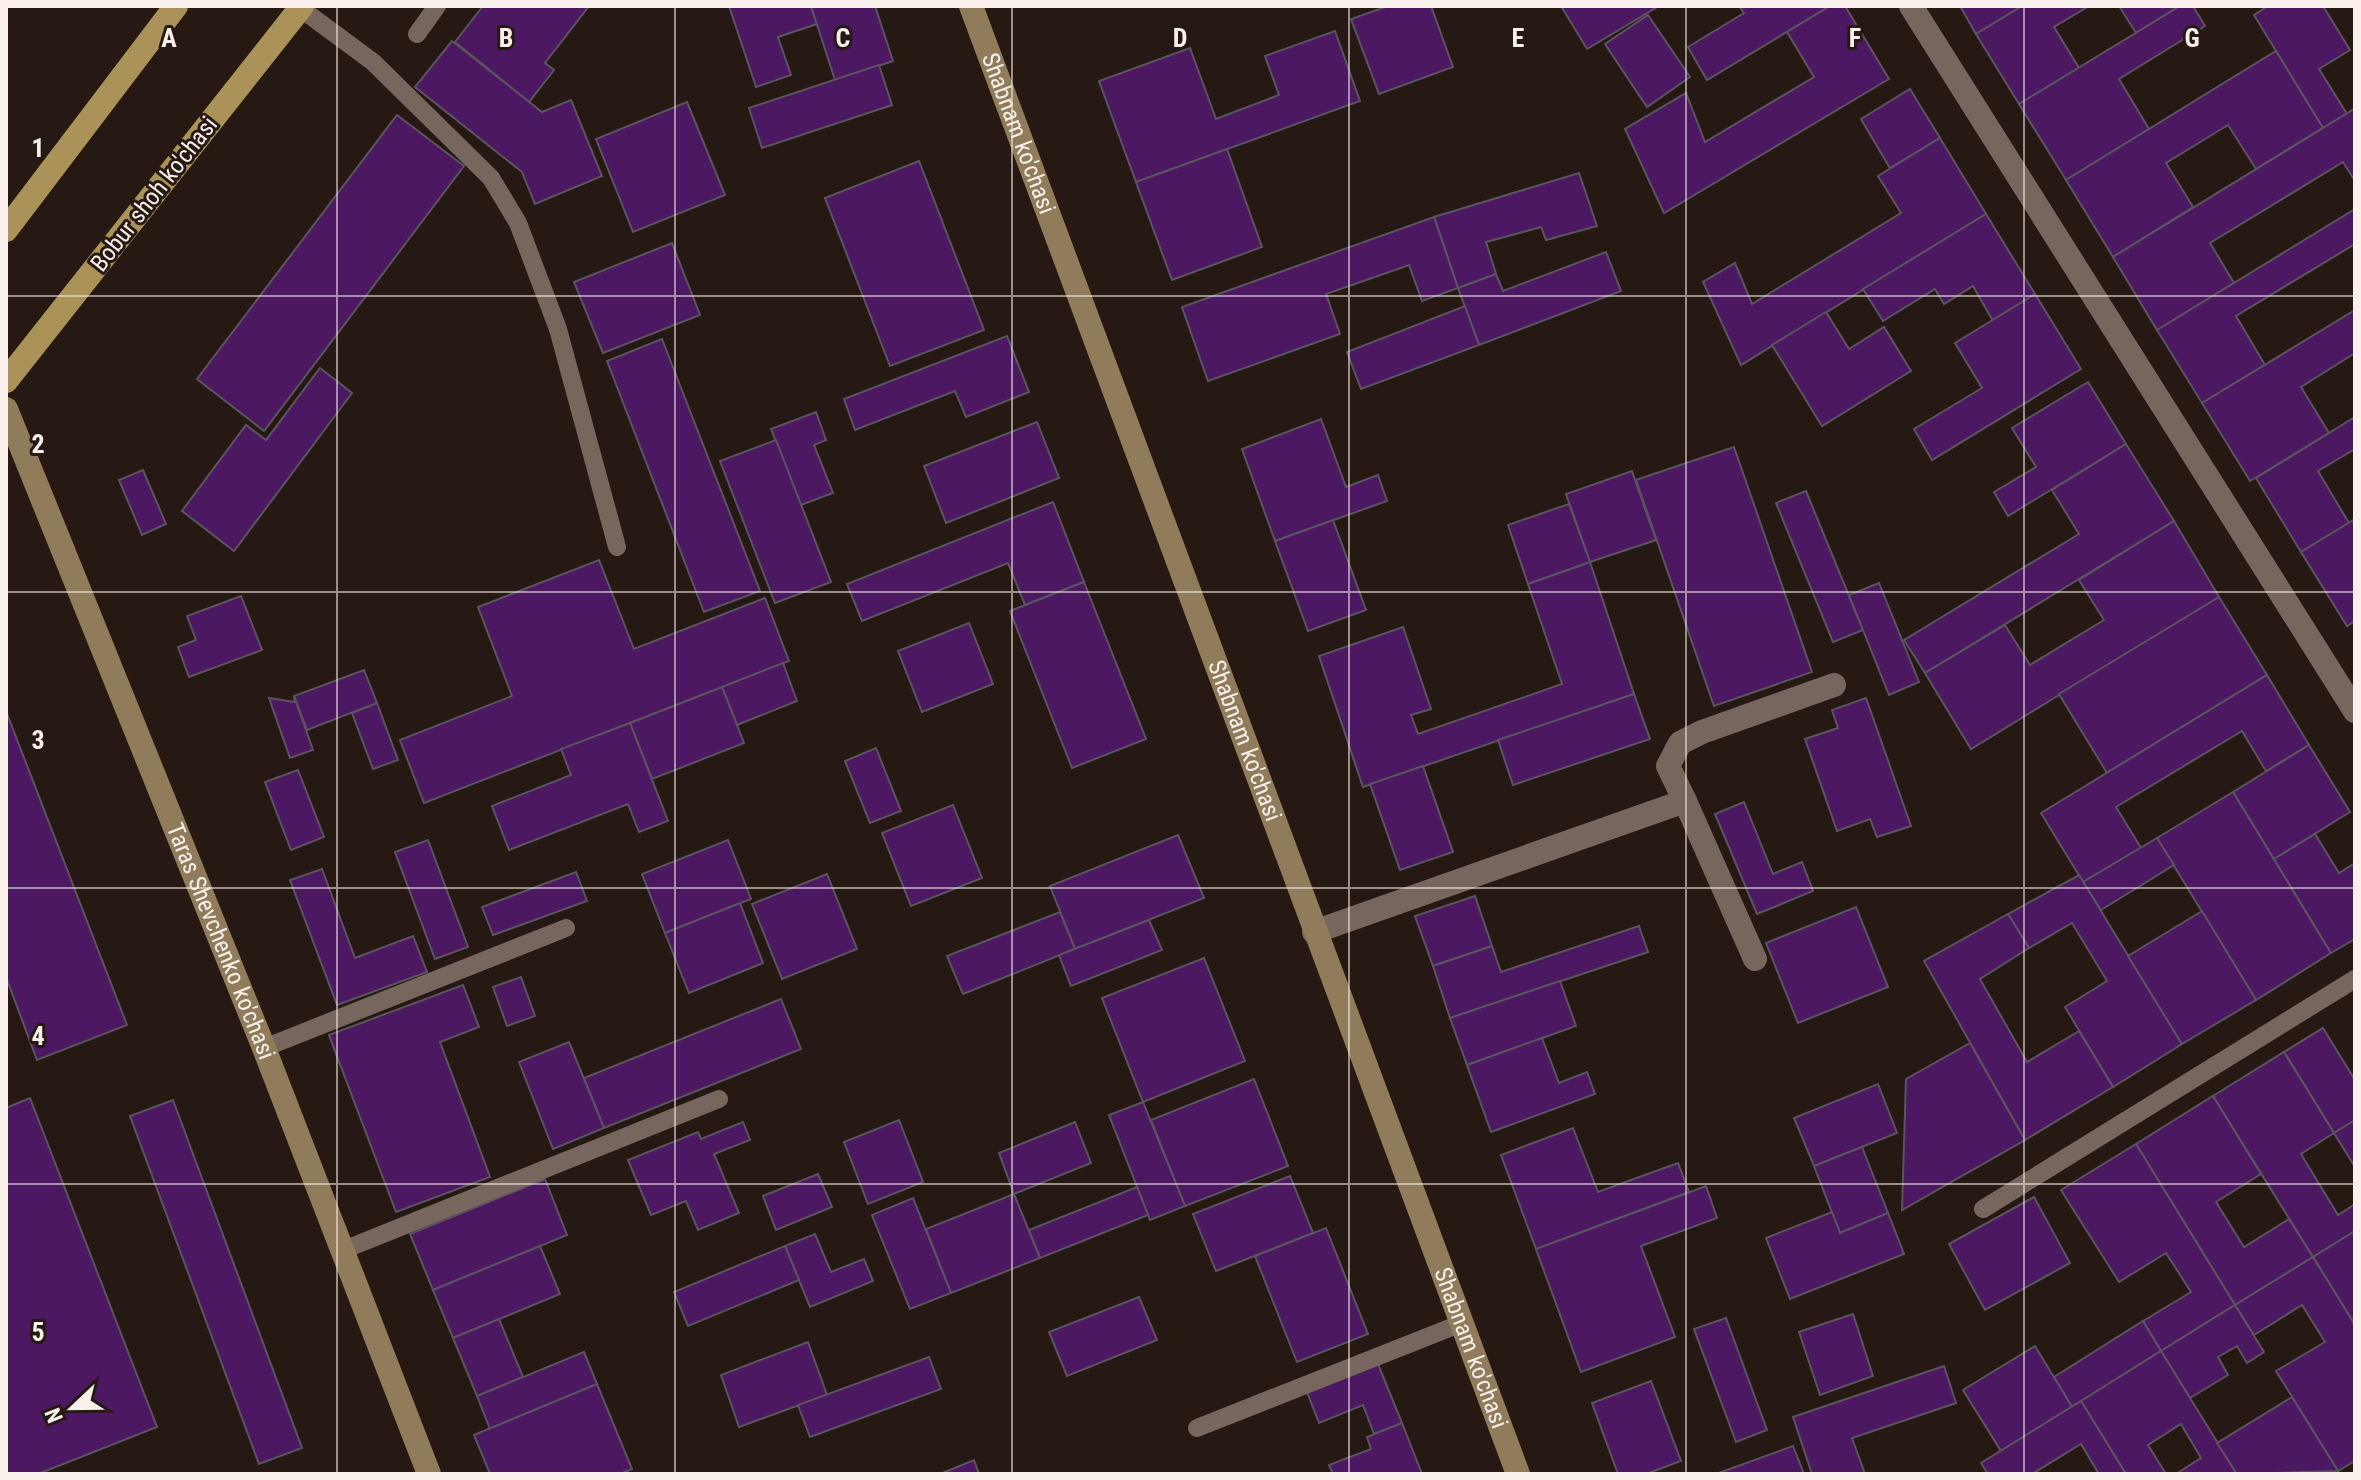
<svg xmlns="http://www.w3.org/2000/svg" width="2361" height="1480" font-family="'Roboto Condensed',sans-serif">
<rect width="100%" height="100%" fill="#261913"/>
<!-- building -->
<g fill="#4c1862" stroke="#5b5360" stroke-width="2">
<polygon points="483,6 589,6 545,63 554,70 529,102 455,42"/>
<polygon points="729,6 811,6 817,24 778,37 791,75 756,87"/>
<polygon points="811,6 875,6 893,61 835,80"/>
<polygon points="1388,6 1431,6 1453,67 1379,94 1351,19"/>
<polygon points="1561,6 1659,6 1587,49"/>
<polygon points="1739,6 1830,6 1707,80 1688,47 1744,13"/>
<polygon points="1830,6 1845,6 1889,79 1664,213 1625,129 1686,93 1705,142 1814,77 1787,32"/>
<polygon points="1960,6 2022,6 1976,34"/>
<polygon points="2022,6 2089,6 2054,27 2079,68 2019,104 1976,34"/>
<polygon points="2119,6 2180,6 2136,33"/>
<polygon points="2180,6 2193,6 2205,26 2119,79 2149,129 2066,180 2019,104"/>
<polygon points="2268,6 2323,6 2350,50 2319,69 2347,114 2323,128 2254,15"/>
<polygon points="1648,15 1690,77 1647,107 1605,44"/>
<polygon points="1335,31 1360,101 1136,182 1099,81 1190,48 1216,119 1279,95 1265,56"/>
<polygon points="452,41 542,112 571,100 602,176 535,204 522,172 415,87"/>
<polygon points="2276,51 2323,128 2256,169 2228,125 2166,163 2193,207 2113,257 2066,180"/>
<polygon points="879,65 892,105 762,148 749,108"/>
<polygon points="1910,89 1940,138 1890,168 1861,119"/>
<polygon points="687,102 725,195 633,232 596,139"/>
<polygon points="2354,109 2355,181 2343,162 2210,243 2234,283 2157,330 2113,257"/>
<polygon points="397,115 464,166 264,431 197,379"/>
<polygon points="1940,138 1986,214 1741,365 1703,282 1735,263 1752,304 1901,213 1878,176"/>
<polygon points="1227,149 1262,247 1172,280 1136,182"/>
<polygon points="919,161 984,330 890,366 825,198"/>
<polygon points="1579,173 1597,226 1546,240 1541,227 1486,242 1496,274 1458,288 1434,217"/>
<polygon points="2355,209 2355,244 2236,316 2265,365 2202,403 2157,330"/>
<polygon points="1986,214 2035,294 1993,321 1973,286 1944,304 1935,289 1883,321 1863,289"/>
<polygon points="1434,217 1458,288 1422,301 1409,265 1326,294 1340,334 1208,381 1182,307"/>
<polygon points="672,243 700,315 603,353 574,282"/>
<polygon points="1606,252 1621,291 1479,345 1458,288 1496,274 1503,291"/>
<polygon points="2035,294 2081,369 1932,460 1914,429 1982,388 1955,343"/>
<polygon points="1465,306 1479,345 1361,389 1347,352"/>
<polygon points="2355,310 2355,353 2301,387 2329,433 2250,481 2202,403"/>
<polygon points="1826,312 1849,349 1884,327 1911,371 1822,426 1772,345"/>
<polygon points="1007,336 1029,392 966,417 955,391 855,430 844,399"/>
<polygon points="662,339 760,591 704,612 607,361"/>
<polygon points="320,368 352,393 234,551 182,511 246,425 266,440"/>
<polygon points="2088,382 2126,444 2008,516 1994,492 2036,467 2012,428"/>
<polygon points="816,412 826,440 814,445 833,493 801,505 771,429"/>
<polygon points="2355,417 2355,449 2318,471 2349,523 2301,552 2256,478"/>
<polygon points="1321,419 1346,487 1378,475 1387,501 1275,541 1242,449"/>
<polygon points="1037,422 1059,478 946,523 924,466"/>
<polygon points="776,440 831,582 775,603 720,461"/>
<polygon points="2126,444 2174,521 1925,673 1904,640 2079,534 2052,490"/>
<polygon points="1734,447 1812,672 1714,706 1636,480"/>
<polygon points="143,470 166,524 142,535 119,480"/>
<polygon points="1632,471 1656,540 1590,562 1566,494"/>
<polygon points="1806,491 1863,630 1833,642 1776,503"/>
<polygon points="1053,502 1084,582 1025,605 1008,563 862,621 847,584"/>
<polygon points="1569,504 1590,562 1528,584 1508,525"/>
<polygon points="2355,519 2355,621 2347,626 2301,552"/>
<polygon points="1333,520 1366,610 1308,631 1275,541"/>
<polygon points="2174,521 2219,597 1971,749 1925,673 2005,625 2030,665 2104,620 2079,580"/>
<polygon points="599,560 634,649 765,598 789,661 424,803 400,740 512,696 478,607"/>
<polygon points="1590,562 1634,694 1363,787 1319,656 1403,627 1431,709 1411,715 1418,734 1562,684 1528,584"/>
<polygon points="1084,582 1146,739 1072,768 1010,611"/>
<polygon points="1879,583 1919,682 1889,695 1849,595"/>
<polygon points="241,596 262,650 189,677 178,647 196,640 187,616"/>
<polygon points="2219,597 2267,675 2107,773 2059,694"/>
<polygon points="969,623 993,684 922,712 898,651"/>
<polygon points="783,663 797,701 737,725 722,687"/>
<polygon points="364,670 377,703 307,730 294,696"/>
<polygon points="2267,675 2309,745 2266,771 2242,731 2116,807 2141,848 2083,882 2041,813"/>
<polygon points="722,687 744,743 652,779 630,723"/>
<polygon points="1634,694 1650,739 1513,785 1498,740"/>
<polygon points="294,696 313,750 290,758 269,698 295,702"/>
<polygon points="1866,698 1911,826 1877,837 1870,819 1837,831 1805,739 1838,728 1832,710"/>
<polygon points="377,703 398,760 373,769 352,713"/>
<polygon points="6,711 127,1025 37,1060 6,977"/>
<polygon points="630,723 668,821 639,832 628,804 509,850 492,806 571,775 561,749"/>
<polygon points="2309,745 2350,812 2274,859 2233,792"/>
<polygon points="876,748 901,811 870,823 845,761"/>
<polygon points="1423,766 1453,852 1400,870 1370,784"/>
<polygon points="298,770 324,837 291,850 265,782"/>
<polygon points="2233,792 2331,953 2256,1000 2157,838"/>
<polygon points="1744,802 1773,874 1802,862 1813,891 1757,914 1715,814"/>
<polygon points="953,805 982,878 911,906 882,833"/>
<polygon points="2315,834 2339,873 2355,863 2355,939 2331,953 2274,859"/>
<polygon points="1178,835 1204,898 1075,949 1050,886"/>
<polygon points="2157,838 2174,865 2101,910 2083,882"/>
<polygon points="428,840 468,947 435,959 395,852"/>
<polygon points="728,840 751,899 665,933 642,874"/>
<polygon points="322,869 355,958 413,936 427,972 337,1005 290,880"/>
<polygon points="576,872 587,901 493,935 482,907"/>
<polygon points="827,874 857,949 782,979 752,904"/>
<polygon points="2079,875 2182,1044 2113,1087 2065,1007 2107,981 2072,923 2029,948 2008,914"/>
<polygon points="1475,896 1492,946 1433,966 1415,916"/>
<polygon points="740,903 763,963 689,993 665,933"/>
<polygon points="1856,907 1888,987 1798,1023 1766,943"/>
<polygon points="2202,911 2256,1000 2182,1044 2128,956"/>
<polygon points="1060,912 1075,949 963,994 947,956"/>
<polygon points="2008,914 2029,948 1980,979 2027,1062 2079,1031 2113,1087 2025,1140 1924,961"/>
<polygon points="1149,920 1162,950 1071,986 1059,955"/>
<polygon points="1639,926 1648,952 1450,1018 1433,966 1492,946 1501,972"/>
<polygon points="1204,958 1245,1061 1143,1102 1102,998"/>
<polygon points="521,977 535,1016 507,1026 493,987"/>
<polygon points="1560,981 1576,1026 1467,1065 1450,1018"/>
<polygon points="463,985 479,1027 440,1042 490,1177 396,1212 329,1035"/>
<polygon points="781,999 801,1049 604,1128 584,1078"/>
<polygon points="2323,1028 2355,1080 2355,1120 2334,1133 2284,1052"/>
<polygon points="1542,1038 1559,1083 1587,1072 1595,1094 1491,1132 1467,1065"/>
<polygon points="569,1042 604,1128 553,1149 519,1062"/>
<polygon points="1970,1043 2025,1140 1902,1210 1906,1079"/>
<polygon points="2284,1052 2334,1133 2301,1154 2338,1215 2355,1204 2355,1231 2313,1257 2213,1096"/>
<polygon points="1254,1079 1288,1166 1185,1206 1151,1120"/>
<polygon points="1878,1084 1897,1133 1814,1166 1794,1118"/>
<polygon points="2213,1096 2261,1174 2216,1202 2244,1247 2289,1219 2313,1257 2235,1305 2136,1144"/>
<polygon points="30,1098 157,1427 38,1474 6,1474 6,1108"/>
<polygon points="173,1100 302,1448 259,1464 130,1116"/>
<polygon points="1143,1102 1185,1206 1150,1220 1109,1115"/>
<polygon points="899,1120 923,1182 868,1204 844,1142"/>
<polygon points="2355,1120 2355,1167 2334,1133"/>
<polygon points="743,1122 750,1140 714,1154 739,1213 698,1230 686,1201 651,1215 628,1160 698,1132 701,1139"/>
<polygon points="1075,1122 1091,1163 1014,1194 999,1153"/>
<polygon points="1573,1128 1598,1192 1678,1163 1689,1192 1536,1249 1501,1155"/>
<polygon points="2136,1144 2235,1305 2161,1351 2143,1321 2191,1292 2166,1253 2119,1282 2061,1190"/>
<polygon points="1862,1147 1888,1213 1840,1233 1814,1166"/>
<polygon points="818,1174 832,1207 776,1230 763,1196"/>
<polygon points="1290,1176 1313,1233 1216,1271 1193,1214"/>
<polygon points="545,1179 567,1235 433,1290 410,1234"/>
<polygon points="1706,1186 1717,1218 1641,1246 1675,1337 1581,1372 1536,1249"/>
<polygon points="1137,1187 1148,1215 1040,1258 1029,1230"/>
<polygon points="1014,1194 1040,1258 951,1293 926,1229"/>
<polygon points="2034,1197 2070,1263 1985,1310 1949,1244"/>
<polygon points="913,1198 951,1293 910,1309 872,1215"/>
<polygon points="1832,1212 1840,1233 1888,1213 1904,1254 1790,1299 1766,1238"/>
<polygon points="1326,1228 1368,1334 1297,1362 1255,1256"/>
<polygon points="2355,1231 2355,1325 2313,1257"/>
<polygon points="815,1234 831,1272 864,1259 873,1281 810,1307 785,1246"/>
<polygon points="540,1246 560,1294 453,1338 433,1290"/>
<polygon points="785,1246 799,1280 688,1326 674,1292"/>
<polygon points="2313,1257 2355,1325 2355,1461 2338,1471 2276,1371 2325,1342 2302,1305 2254,1335 2235,1305"/>
<polygon points="1139,1297 1157,1340 1067,1376 1049,1332"/>
<polygon points="2235,1305 2264,1352 2247,1363 2237,1346 2218,1357 2228,1375 2190,1398 2161,1351"/>
<polygon points="1853,1314 1873,1376 1820,1395 1799,1332"/>
<polygon points="1726,1318 1767,1430 1736,1442 1694,1329"/>
<polygon points="499,1319 523,1377 477,1396 453,1338"/>
<polygon points="2143,1321 2161,1351 2072,1407 2054,1377"/>
<polygon points="808,1342 827,1395 739,1427 721,1375"/>
<polygon points="2035,1346 2072,1407 2001,1451 1963,1390"/>
<polygon points="2161,1351 2190,1398 2237,1474 2176,1474 2201,1458 2181,1424 2148,1445 2166,1474 2126,1474 2081,1401"/>
<polygon points="584,1352 597,1384 490,1429 477,1396"/>
<polygon points="929,1357 941,1389 810,1437 798,1405"/>
<polygon points="1378,1364 1402,1423 1374,1434 1363,1405 1319,1423 1307,1392"/>
<polygon points="1944,1366 1956,1403 1852,1438 1865,1474 1812,1474 1793,1417"/>
<polygon points="1651,1381 1681,1461 1646,1474 1618,1474 1592,1403"/>
<polygon points="597,1384 632,1469 620,1474 490,1474 474,1435"/>
<polygon points="2292,1397 2338,1471 2237,1474 2217,1443"/>
<polygon points="2081,1401 2126,1474 2099,1474 2081,1444 2032,1474 1988,1474 1981,1463"/>
<polygon points="1402,1423 1422,1474 1333,1474 1329,1465 1371,1449 1367,1437"/>
<polygon points="1793,1446 1804,1474 1716,1474"/>
<polygon points="974,1460 979,1474 940,1474"/>
</g>
<g fill="none" stroke-linecap="round" stroke-linejoin="round">
<!-- lane -->
<g stroke="#76665d" stroke-width="18">
<polyline points="300,8 373,62 491,178 518,223 558,329 617,547"/>
<polyline points="417,34 437,6"/>
<polyline points="264,1048 566,928"/>
<polyline points="1983,1209 2355,979"/>
<polyline points="341,1251 719,1099"/>
<polyline points="1197,1428 1462,1323"/>
</g>
<!-- street -->
<g stroke="#76665d" stroke-width="24">
<polyline points="1911,6 2355,711"/>
<polyline points="1685,801 1755,959"/>
<polyline points="1314,932 1685,801 1668,766 1680,743 1702,732 1834,685"/>
</g>
<!-- secondary -->
<g stroke="#907c5a" stroke-width="24">
<path id="s1" d="M971,6l547,1468"/>
<path id="s2" d="M6,409l258,639 165,426"/>
</g>
<!-- primary -->
<g stroke="#aa9258" stroke-width="24">
<polyline points="6,230 176,6"/>
<polyline points="6,381 302,6"/>
</g>
</g>
<!-- grid -->
<path fill="none" stroke="#f9f0eb" stroke-width="2" stroke-opacity="0.55" d="M337,6v1468M675,6v1468M1012,6v1468M1349,6v1468M1686,6v1468M2024,6v1468M6,296h2349M6,592h2349M6,888h2349M6,1184h2349"/>
<g text-anchor="middle" stroke-width="6" stroke-linejoin="round" paint-order="stroke">
<!-- street labels -->
<g font-size="24" fill="#f9f0eb" stroke="#261913">
<text dy="8" stroke="none"><textPath href="#s1" startOffset="136">Shabnam ko'chasi</textPath></text>
<text transform="translate(154 194) rotate(-52)" y="8">Bobur shoh ko'chasi</text>
<text dy="8" stroke="none"><textPath href="#s1" startOffset="784">Shabnam ko'chasi</textPath></text>
<text dy="8" stroke="none"><textPath href="#s2" startOffset="574">Taras Shevchenko ko'chasi</textPath></text>
<text dy="8" stroke="none"><textPath href="#s1" startOffset="1432">Shabnam ko'chasi</textPath></text>
</g>
</g>
<g font-size="26" text-anchor="middle" font-weight="bold" fill="#f9f0eb" stroke="#261913" stroke-width="6" stroke-linejoin="round" paint-order="stroke">
<text x="169" y="47">A</text>
<text x="506" y="47">B</text>
<text x="843" y="47">C</text>
<text x="1180" y="47">D</text>
<text x="1518" y="47">E</text>
<text x="1855" y="47">F</text>
<text x="2192" y="47">G</text>
<text x="38" y="157">1</text>
<text x="38" y="453">2</text>
<text x="38" y="749">3</text>
<text x="38" y="1045">4</text>
<text x="38" y="1341">5</text>
</g>
<!-- border -->
<rect width="2361" height="1480" fill="none" stroke="#f9f0eb" stroke-width="16"/>
<!-- north arrow -->
<g transform="translate(72 1408) rotate(248)" stroke="#261913" stroke-width="6" paint-order="stroke">
<path d="M0-6L14 30L0 20L-14 30Z" fill="#f9f0eb"/>
<text y="-12" font-size="22" font-weight="bold" text-anchor="middle" fill="#f9f0eb">N</text>
</g>
</svg>
